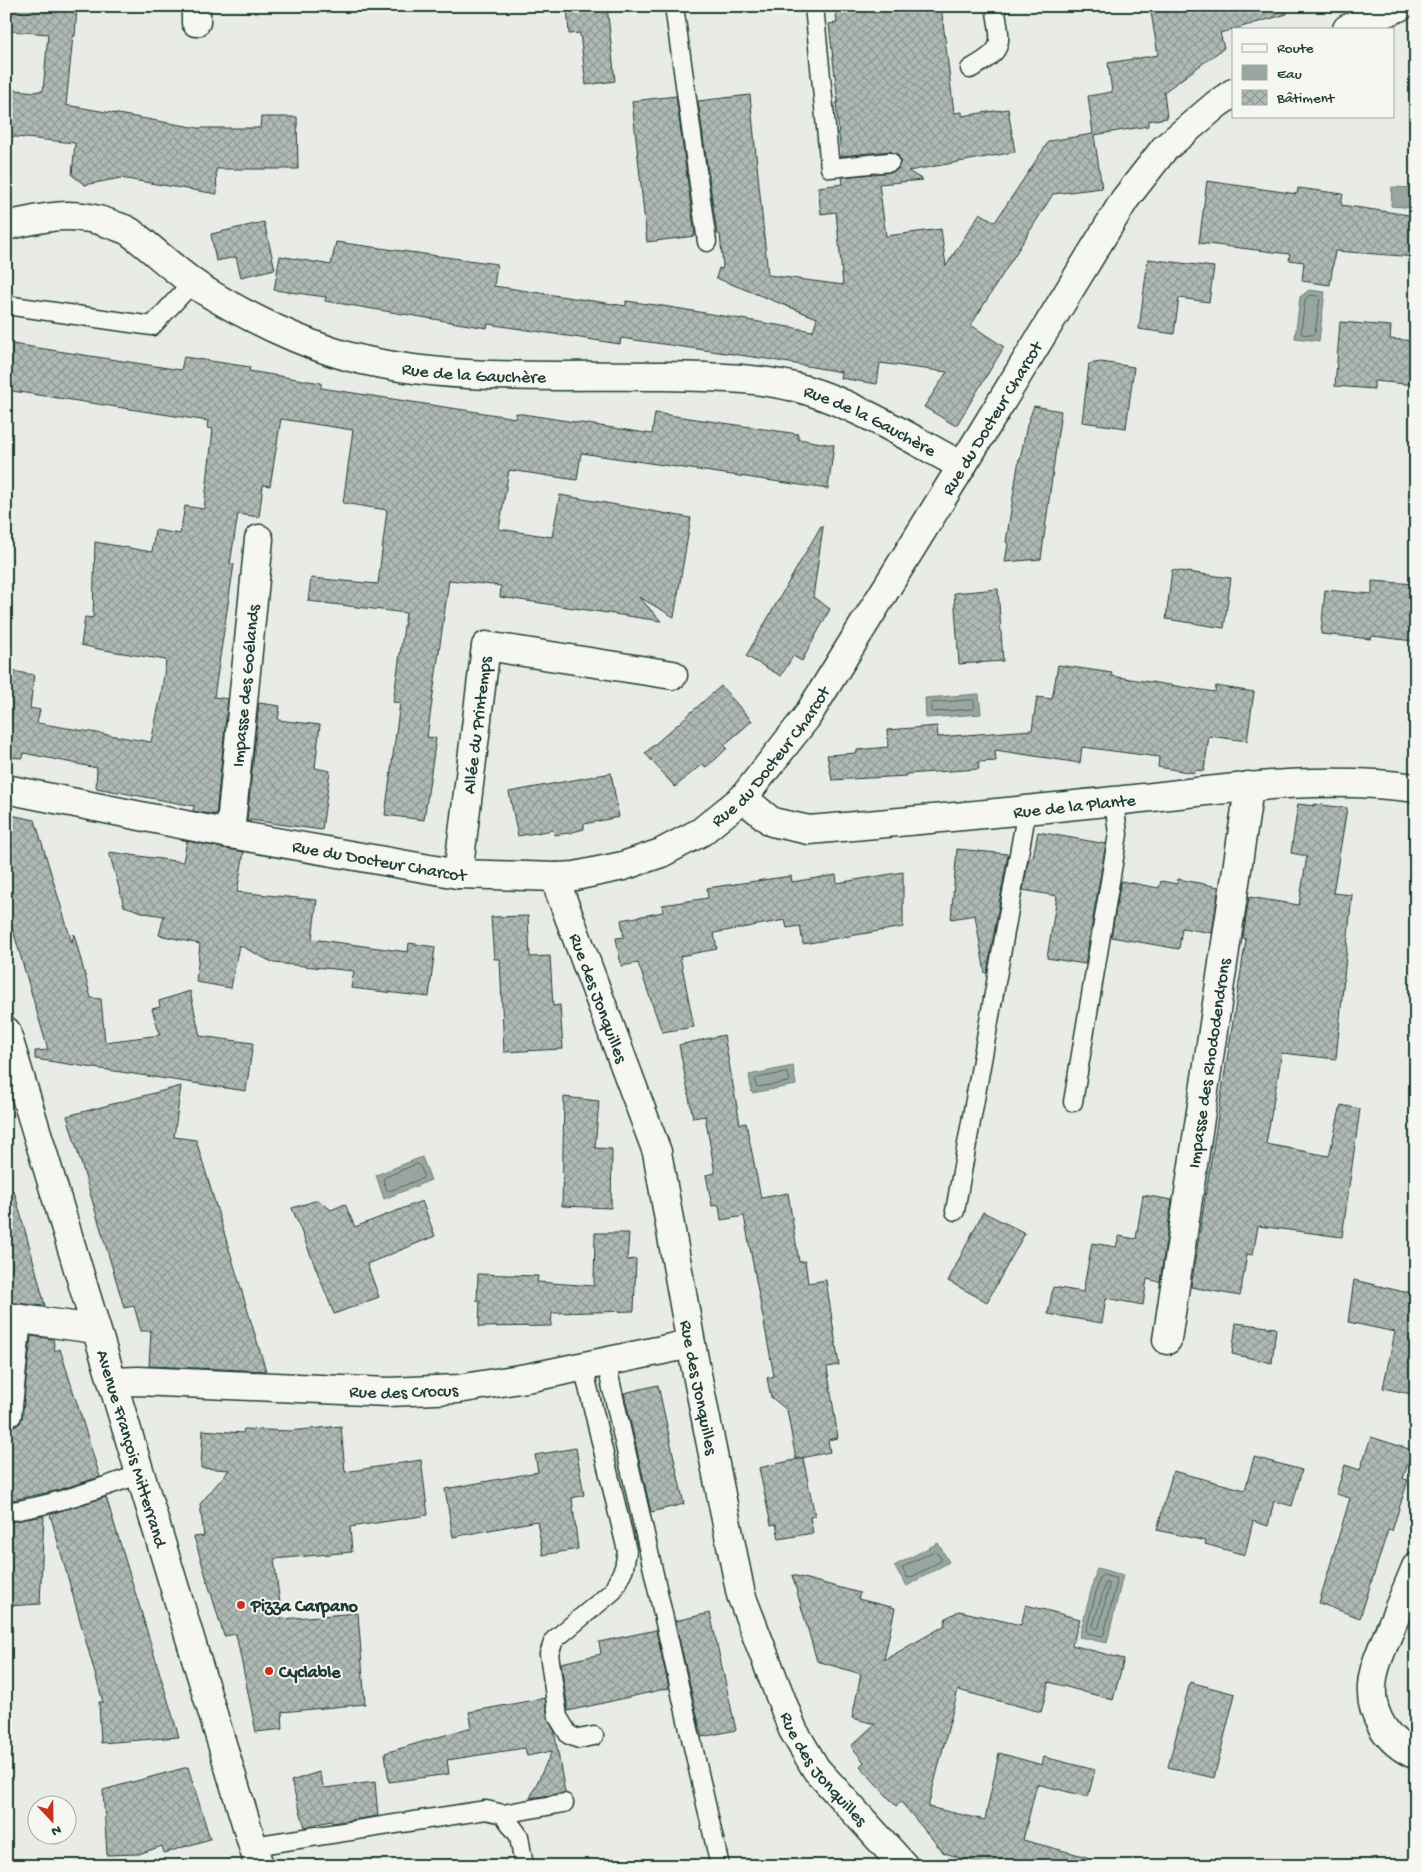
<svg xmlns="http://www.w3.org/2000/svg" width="1422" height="1872" font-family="'Gochi Hand',sans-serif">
<defs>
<pattern id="building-cross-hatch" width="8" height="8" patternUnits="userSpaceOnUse" patternTransform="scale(1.25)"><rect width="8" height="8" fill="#b0bab5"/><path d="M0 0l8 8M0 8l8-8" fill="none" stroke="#8f9894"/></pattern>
</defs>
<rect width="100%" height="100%" fill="#e9ebe7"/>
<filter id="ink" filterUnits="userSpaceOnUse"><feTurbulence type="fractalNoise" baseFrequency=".02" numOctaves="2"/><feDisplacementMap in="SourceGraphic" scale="10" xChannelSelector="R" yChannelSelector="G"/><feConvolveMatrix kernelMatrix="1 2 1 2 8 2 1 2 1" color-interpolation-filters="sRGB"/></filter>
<g filter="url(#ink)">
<!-- water -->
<g fill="#99a6a0" stroke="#687c75">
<polygon points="1392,187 1416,188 1416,208 1391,206"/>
<polygon points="1309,290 1325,292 1319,341 1295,338 1300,297"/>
<polygon points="979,694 981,714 926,718 925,698"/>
<polygon points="793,1066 796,1085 752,1093 749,1075"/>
<polygon points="422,1157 431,1180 384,1199 376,1175"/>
<polygon points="938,1543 949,1562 907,1586 894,1566"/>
<polygon points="1097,1568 1123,1575 1107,1643 1079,1637"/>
</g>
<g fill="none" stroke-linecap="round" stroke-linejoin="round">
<!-- shore -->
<g stroke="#50675f" stroke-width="1">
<polygon points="1310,295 1318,296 1320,298 1315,333 1313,335 1302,334 1301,331 1305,300"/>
<polygon points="973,700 975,707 973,709 933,712 931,711 931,705 932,703"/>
<polygon points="787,1073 790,1079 788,1082 759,1087 756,1086 755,1080 757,1078"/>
<path d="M417,1164c4,2 7,10 6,14l-33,13 -3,-1 -4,-10 1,-2z"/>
<polygon points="935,1551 941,1558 941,1561 910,1578 907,1577 903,1570 903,1567"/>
<polygon points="1103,1575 1115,1578 1117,1581 1104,1634 1102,1636 1087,1633 1086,1631 1100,1577"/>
<polygon points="1106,1583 1108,1583 1109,1586 1099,1627 1095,1629 1093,1626"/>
</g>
</g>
<!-- building -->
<g fill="url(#building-cross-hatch)" stroke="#1f3d34">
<polygon points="13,6 77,6 75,36 73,36 66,105 198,128 260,128 261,117 297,117 298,169 216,169 217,194 120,178 85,185 72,175 75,143 6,136 6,89 36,92 37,91 43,91 48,34 11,31"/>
<polygon points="567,6 607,6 615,81 586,85 580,33 569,34"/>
<polygon points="835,6 941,6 954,113 962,112 962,116 1008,109 1015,152 908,171 923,180 879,184 886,236 941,229 946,266 980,213 995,222 1049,141 1093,134 1088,96 1112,92 1108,63 1158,55 1150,6 1285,6 1287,14 1220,33 1224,48 1164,92 1167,118 1148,121 1148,126 1094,135 1102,188 1053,194 971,325 1004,347 956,426 924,407 947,372 880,363 877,384 840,378 841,372 767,359 621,338 620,344 488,324 487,328 325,301 326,297 274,290 280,256 331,265 336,242 497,264 494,286 626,306 626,301 663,306 813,331 817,318 716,278 719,268 722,269 723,266 720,234 717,234 698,101 750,95 768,275 843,285 836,212 821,214 818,187 843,184 842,177 892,172 897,170 901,161 898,155 889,151 841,156 836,103 838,103 829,24 837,23"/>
<polygon points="676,96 695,236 647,242 632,101"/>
<polygon points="1207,181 1297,194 1298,188 1343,194 1341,205 1416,216 1416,257 1335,251 1330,285 1302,281 1304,262 1289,260 1290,254 1199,243"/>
<polygon points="264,222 275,269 241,277 236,257 216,261 211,234"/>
<polygon points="1148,259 1214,267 1209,302 1179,298 1174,334 1139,329"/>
<polygon points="1340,322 1391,326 1390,339 1416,341 1416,385 1374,381 1374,389 1335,386"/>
<polygon points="6,343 181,370 184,357 250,367 249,371 321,383 321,388 516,418 516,413 652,434 655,413 798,434 798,439 834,445 828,489 581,453 577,480 509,470 499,529 552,537 560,495 691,518 674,617 639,597 661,621 500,597 501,586 449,580 427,737 436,738 424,820 385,815 400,703 393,702 406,613 308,601 311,578 378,584 387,510 343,503 353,430 281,419 270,486 263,485 259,517 238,514 230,564 234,564 214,697 228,699 216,815 193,811 194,806 96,788 97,768 24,753 23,758 6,757 6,670 34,675 30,708 40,710 37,723 151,742 161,696 166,660 98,649 81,645 85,617 93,618 95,542 152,552 155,530 180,534 185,506 204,509 213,429 207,428 208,421 6,390"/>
<polygon points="1101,362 1134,367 1126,428 1082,422 1089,364"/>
<polygon points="1034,406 1061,411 1041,559 1005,562 1008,544 1006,542 1019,459 1020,459 1027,425"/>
<polygon points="821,526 823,527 813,597 830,609 802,661 793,656 781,676 746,656"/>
<polygon points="1172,570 1231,578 1224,628 1166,619"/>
<polygon points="1372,581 1416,584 1413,641 1372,636 1371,639 1321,634 1325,590 1372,594"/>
<polygon points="998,589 1003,661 959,664 954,593"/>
<polygon points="1058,665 1112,673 1111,676 1215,692 1216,686 1254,692 1247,741 1209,736 1204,771 1195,770 1194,773 1158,767 1159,757 1082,747 1080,763 995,750 996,761 978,762 979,769 906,774 907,776 832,780 827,755 857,753 857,750 888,747 887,730 937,726 938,737 1032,730 1037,697 1052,699"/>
<polygon points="721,686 752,721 724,745 727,748 717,758 706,767 702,764 675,787 645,753"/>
<polygon points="259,703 280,706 278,720 320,725 315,768 330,771 322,830 250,820 250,822 247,821"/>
<polygon points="611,773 619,817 584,824 584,829 569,833 554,835 553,830 518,836 509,792"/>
<polygon points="1298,804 1314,806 1314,804 1347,808 1333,893 1352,895 1336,1059 1282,1053 1266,1144 1329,1156 1341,1105 1360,1109 1342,1237 1258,1226 1253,1255 1247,1254 1240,1296 1191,1287 1246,939 1243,938 1249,897 1299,905 1307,856 1291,853"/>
<polygon points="6,814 35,820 72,943 74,934 91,998 101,999 105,1042 160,1035 152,1009 160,1007 159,1001 190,991 200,1036 253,1043 246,1091 35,1059 35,1051 48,1050 6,906"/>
<polygon points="1038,832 1106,844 1085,964 1047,958 1057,896 1023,890 1029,856 1033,857"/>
<polygon points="187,841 244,852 237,892 317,900 312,939 408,952 409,943 435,947 429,997 351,988 354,971 274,963 239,945 231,988 196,982 200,944 159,935 164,916 145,913 124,906 109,852 183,862"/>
<polygon points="957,849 1008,854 987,973 985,973 975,915 951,919"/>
<polygon points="903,872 903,927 803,944 800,926 787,928 785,920 714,933 717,949 680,956 694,1027 662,1032 638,963 621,966 616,938 624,937 621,920 663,912 662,905 708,898 707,888 791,876 792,882 836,875 837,883"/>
<polygon points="1178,879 1219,887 1212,933 1182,928 1179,949 1111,937 1121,881 1159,888 1161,881 1177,884"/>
<polygon points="528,916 530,957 550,956 553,1006 560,1005 563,1049 504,1052 500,959 494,959 491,917"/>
<polygon points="724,1035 740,1124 746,1123 761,1198 788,1193 799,1262 805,1261 808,1283 826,1280 839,1365 827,1367 838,1438 828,1440 830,1452 796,1459 787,1410 771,1397 767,1378 774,1376 744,1216 721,1220 719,1205 712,1206 706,1175 715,1173 705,1116 693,1118 679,1045"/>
<polygon points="181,1086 174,1137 196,1140 266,1371 149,1366 151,1331 141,1331 134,1306 124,1308 119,1290 67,1116"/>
<polygon points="564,1097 599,1101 595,1148 612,1149 611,1208 562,1206"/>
<polygon points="14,1191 34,1263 45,1306 6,1302 6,1192"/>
<polygon points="1143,1195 1172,1200 1160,1282 1147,1279 1143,1305 1106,1298 1102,1323 1048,1314 1053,1287 1083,1292 1092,1243 1116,1247 1119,1236 1136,1239"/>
<polygon points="318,1200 331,1210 345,1204 355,1227 422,1201 435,1236 367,1264 379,1297 334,1314 292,1208"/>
<polygon points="983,1212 1025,1233 987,1302 948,1281"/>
<polygon points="595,1233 629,1233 627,1260 636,1259 634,1311 552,1313 551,1326 479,1327 480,1301 477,1301 478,1274 538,1276 537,1282 594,1286"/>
<polygon points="1354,1280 1404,1292 1416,1292 1416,1395 1383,1388 1395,1332 1348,1322"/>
<polygon points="1236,1323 1276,1328 1272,1363 1232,1354"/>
<polygon points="31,1336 53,1339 55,1351 60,1349 100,1477 55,1491 8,1501 6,1425 16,1426 20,1423 22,1418"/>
<polygon points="658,1385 684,1504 651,1512 624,1393"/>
<polygon points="341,1426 345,1472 421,1460 428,1515 350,1527 352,1552 274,1559 282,1619 358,1613 365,1704 282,1712 283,1729 256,1732 236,1634 224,1636 194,1537 204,1536 200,1504 229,1470 201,1468 203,1430 243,1433 244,1429 289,1431"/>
<polygon points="1371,1437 1412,1450 1403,1479 1408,1480 1392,1531 1388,1530 1360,1618 1319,1603 1350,1498 1336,1494 1345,1465 1360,1470"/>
<polygon points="576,1448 584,1495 572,1498 578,1549 543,1555 537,1521 453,1537 445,1489 538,1472 535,1455"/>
<polygon points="1254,1457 1302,1470 1292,1506 1274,1501 1268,1526 1253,1521 1245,1555 1205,1544 1206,1541 1157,1530 1173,1471 1245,1490"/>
<polygon points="803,1458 815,1516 810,1517 813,1533 779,1539 776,1524 771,1525 759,1468"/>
<polygon points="106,1497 140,1608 179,1737 101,1743 99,1702 103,1702 50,1514"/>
<polygon points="44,1516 40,1604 6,1606 6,1542 10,1541 9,1522"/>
<polygon points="792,1575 860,1593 858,1599 895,1608 884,1660 944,1626 946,1618 959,1611 1021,1625 1026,1605 1080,1619 1072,1645 1124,1659 1113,1700 1049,1682 1041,1712 958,1690 928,1807 985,1820 999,1753 1042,1765 1044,1757 1095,1770 1088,1797 1037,1784 1023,1840 1087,1857 1086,1866 989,1866 944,1853 901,1802 896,1806 860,1766 864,1762 851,1746 875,1724 852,1718 861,1674 817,1661"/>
<polygon points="710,1613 736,1730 702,1737 675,1621"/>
<polygon points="656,1630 669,1688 568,1711 561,1663 601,1654 599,1642"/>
<polygon points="1190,1682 1235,1694 1214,1778 1168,1767"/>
<polygon points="545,1698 548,1719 554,1730 565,1793 530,1798 552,1751 527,1756 525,1748 447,1760 449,1774 389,1782 385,1753 472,1727 469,1712"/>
<polygon points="188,1767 210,1839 164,1853 162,1846 139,1854 107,1855 103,1790"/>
<polygon points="319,1772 324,1788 375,1782 378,1816 332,1823 331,1821 305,1827 291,1781"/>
</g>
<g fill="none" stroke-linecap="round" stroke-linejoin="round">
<defs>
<g id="lane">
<polyline points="674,6 707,242"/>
<polyline points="814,6 830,168 890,162"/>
<path d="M970,69c36,-20 31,-24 25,-63"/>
<polyline points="6,305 152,326 193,282"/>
<polyline points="1073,1102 1118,834 1114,801"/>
<polyline points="955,1211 1024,826 1022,810"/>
<polyline points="606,1362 720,1866"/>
<polyline points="583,1366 627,1551 624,1568 613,1591 554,1640 549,1654 558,1717 569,1735 579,1739 594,1736"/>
<polyline points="12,1416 22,1319"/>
<path d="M6,1512c46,-6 91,-23 135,-38"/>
<polyline points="503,1814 564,1803"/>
<polyline points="253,1846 486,1810 503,1814 519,1836 524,1866"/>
</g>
<g id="street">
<polyline points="196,6 196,22"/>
<path id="s1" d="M6,226c38,-9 67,-16 105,-2 6,3 13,4 19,8 24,18 46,40 72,57 41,26 100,55 148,68 102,26 209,17 314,19 47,1 97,1 142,14 53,16 107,50 156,76"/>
<path id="s2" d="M743,798l29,24 37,8c102,-9 204,-18 305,-29 100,-10 201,-27 302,-13"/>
<path id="s3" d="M230,834l29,-295"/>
<path id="s4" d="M458,874l28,-228 187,29"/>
<path id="s5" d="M557,877l2,13 98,262 34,192 50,251 52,135 23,39 88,97"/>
<polyline points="6,1317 96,1329"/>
<path id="s6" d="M1167,1340l80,-538 1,-16"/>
<path id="s7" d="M113,1382l25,-1 250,11 70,-3 74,-12 159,-33"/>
<path d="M1416,1567c-8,20 -17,40 -25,60 -7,18 -18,39 -19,59 -2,30 16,57 44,69"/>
</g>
<g id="secondary">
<polyline points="1347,29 1401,6"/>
<path id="s8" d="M6,789l224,45 228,40 99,3 18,-1 48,-10 38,-13 40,-21 42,-34 63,-80 156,-252 163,-267 39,-50 53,-45 16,-11"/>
</g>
<g id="primary">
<path id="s9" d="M6,1031l253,835"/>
</g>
</defs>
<!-- lane casing -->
<use href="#lane" stroke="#1f3d34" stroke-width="21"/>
<!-- street casing -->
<use href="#street" stroke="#1f3d34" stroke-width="31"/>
<!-- secondary casing -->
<use href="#secondary" stroke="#1f3d34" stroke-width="31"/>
<!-- primary casing -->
<use href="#primary" stroke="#1f3d34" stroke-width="31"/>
<!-- lane -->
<use href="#lane" stroke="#f6f6f2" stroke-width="18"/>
<!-- street -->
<use href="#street" stroke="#f6f6f2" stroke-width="28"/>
<!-- secondary -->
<use href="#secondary" stroke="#f6f6f2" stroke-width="28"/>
<!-- primary -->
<use href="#primary" stroke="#f6f6f2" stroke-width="28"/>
</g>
</g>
<!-- markers -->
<g fill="#c8321e" stroke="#f6f6f2" stroke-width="2">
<circle cx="241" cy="1605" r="5"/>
<circle cx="269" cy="1671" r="5"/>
</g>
<g text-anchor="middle" stroke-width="4" stroke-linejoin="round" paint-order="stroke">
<!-- street labels -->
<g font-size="18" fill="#1f3d34" stroke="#f6f6f2">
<text dy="6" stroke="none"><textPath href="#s1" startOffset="508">Rue de la Gauchère</textPath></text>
<text dy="6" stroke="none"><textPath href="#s8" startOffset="1220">Rue du Docteur Charcot</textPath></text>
<text dy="6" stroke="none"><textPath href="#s1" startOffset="912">Rue de la Gauchère</textPath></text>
<text dy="6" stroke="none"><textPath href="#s3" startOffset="149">Impasse des Goélands</textPath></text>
<text dy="6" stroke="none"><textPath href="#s4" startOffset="150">Allée du Printemps</textPath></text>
<text dy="6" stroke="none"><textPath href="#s8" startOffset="815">Rue du Docteur Charcot</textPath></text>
<text dy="6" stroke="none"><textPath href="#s2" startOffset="342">Rue de la Plante</textPath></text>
<text dy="6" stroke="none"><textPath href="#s8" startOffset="380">Rue du Docteur Charcot</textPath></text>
<text dy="6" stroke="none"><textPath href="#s5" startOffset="128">Rue des Jonquilles</textPath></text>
<text dy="6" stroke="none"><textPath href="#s6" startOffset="280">Impasse des Rhododendrons</textPath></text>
<text dy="6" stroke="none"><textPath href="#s7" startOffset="291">Rue des Crocus</textPath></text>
<text dy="6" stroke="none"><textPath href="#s5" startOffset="532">Rue des Jonquilles</textPath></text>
<text dy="6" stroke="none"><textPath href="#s9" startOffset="436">Avenue François Mitterrand</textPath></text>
<text dy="6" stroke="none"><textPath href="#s5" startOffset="938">Rue des Jonquilles</textPath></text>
</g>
<!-- poi labels -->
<g font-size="18" font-weight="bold" fill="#1f3d34" stroke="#f6f6f2" text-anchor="start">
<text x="251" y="1611">Pizza Carpano</text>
<text x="279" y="1677">Cyclable</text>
</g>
</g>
<!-- margin -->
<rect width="1422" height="1872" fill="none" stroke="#f6f6f2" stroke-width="25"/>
<rect x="12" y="12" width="1397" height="1847" fill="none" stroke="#1f3d34" stroke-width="2" filter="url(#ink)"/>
<!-- legend -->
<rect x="1232" y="28" width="162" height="90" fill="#f6f6f2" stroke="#a0aca6"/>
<rect x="1242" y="44" width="25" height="8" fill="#f6f6f2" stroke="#a0aca6"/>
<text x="1277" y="52" font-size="15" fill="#1f3d34">Route</text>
<rect x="1242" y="65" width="25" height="15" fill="#99a6a0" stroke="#a0aca6"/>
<text x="1277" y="78" font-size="15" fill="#1f3d34">Eau</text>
<rect x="1242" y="90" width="25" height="15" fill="url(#building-cross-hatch)" stroke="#a0aca6"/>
<text x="1277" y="102" font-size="15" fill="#1f3d34">Bâtiment</text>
<!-- north arrow -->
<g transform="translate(52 1820) rotate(158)"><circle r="24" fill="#f6f6f2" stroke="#a0aca6"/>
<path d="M0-4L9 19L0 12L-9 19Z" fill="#c8321e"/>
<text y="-8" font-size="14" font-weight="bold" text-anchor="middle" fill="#1f3d34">N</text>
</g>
</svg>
